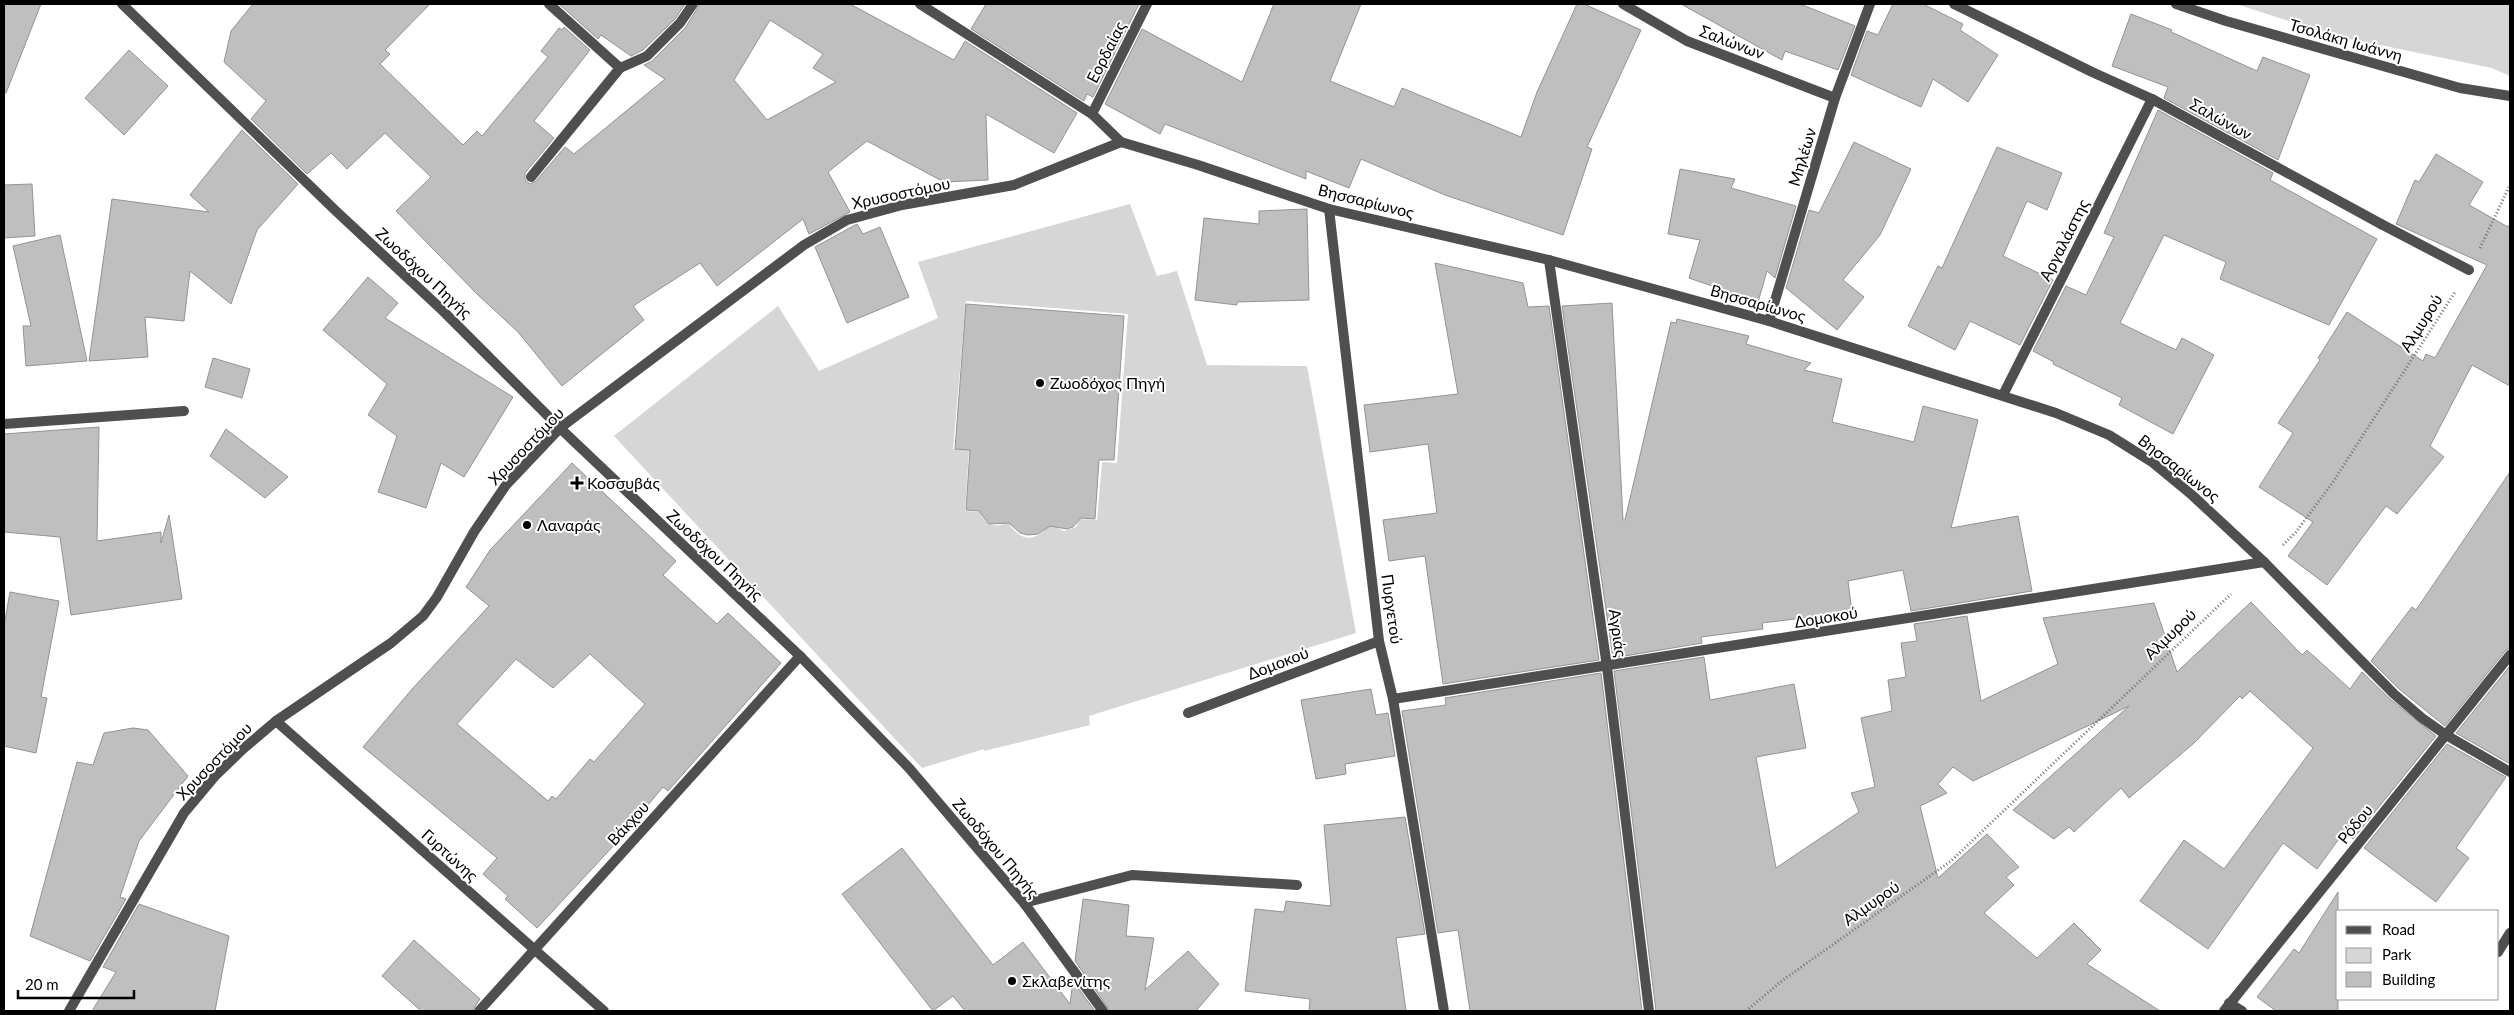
<svg xmlns="http://www.w3.org/2000/svg" width="2514" height="1015" font-family="Lato,sans-serif">
<rect width="100%" height="100%" fill="#fff"/>
<!-- green -->
<g fill="#d6d6d6" fill-rule="evenodd">
<polygon points="2236,4 2510,4 2510,76 2492,68 2336,36"/>
<path d="M1130,204l27,72 20,-5 30,94 100,1 49,267 -267,83 1,9 -106,26v-2l-62,19 -308,-332 164,-130 41,65 119,-53 -20,-56zM966,301l162,13 -11,149 -15,-1 -5,58 -17,-1 -4,8 -12,4 -14,-7c-14,19 -30,18 -42,-2 -11,7 -23,3 -28,-10l-15,-1 4,-61 -16,-1z"/>
</g>
<!-- building -->
<g fill="#bfbfbf" stroke="#939393" fill-rule="evenodd">
<polygon points="4,4 41,4 6,93 4,93"/>
<path d="M253,4h177l-45,46 5,4 -10,10 83,81 14,-14 5,5 66,-79 -7,-6 18,-23 3,2 2,-3 26,23 -56,71 20,17 -29,35v7l5,4 6,-3 29,-34 9,7 91,-75 -21,-14 8,-4 33,-33 15,-24h150l104,56 11,-19 112,72 -23,40 -68,-39 2,66 -44,2 -77,-41 -39,31 22,40 -41,22 -6,-15 -86,67 -17,-23 -67,43 11,14 -82,66 -44,-54 -40,-37 -82,-84 35,-34 -46,-44 -38,36 -16,-16 -24,21 -56,-55 15,-18 -42,-39 7,-31zM770,20l53,34 -10,14 23,14 -69,38 -33,-40z"/>
<polygon points="559,4 685,4 675,19 643,50 631,56 601,35 598,39"/>
<polygon points="986,4 1139,4 1093,97 1087,94 1084,101 971,29"/>
<polygon points="1274,4 1361,4 1330,81 1394,107 1402,88 1521,137 1537,92 1577,4 1584,4 1641,30 1587,147 1592,149 1563,235 1445,195 1361,159 1349,188 1306,171 1306,179 1165,124 1160,134 1105,104 1142,29 1242,82"/>
<polygon points="1681,4 1800,4 1855,26 1838,70 1785,51 1782,60"/>
<polygon points="1893,4 1923,4 1963,24 1960,30 1998,55 1968,102 1933,79 1921,107 1851,75 1867,31 1878,35"/>
<polygon points="2131,14 2172,30 2171,32 2257,71 2263,57 2310,75 2278,160 2164,98 2168,87 2112,66"/>
<polygon points="129,50 168,86 124,135 85,98"/>
<polygon points="2158,110 2273,173 2270,180 2377,239 2329,325 2220,279 2226,262 2164,235 2120,323 2176,350 2182,338 2214,355 2173,434 2119,405 2122,398 2053,364 2054,362 2033,351 2066,286 2086,295 2114,237 2104,233"/>
<polygon points="242,130 298,184 257,230 231,304 190,271 184,321 145,317 148,357 89,361 112,199 209,212 190,195"/>
<polygon points="1854,142 1911,169 1880,235 1843,280 1864,297 1837,330 1786,288 1809,210 1819,213"/>
<polygon points="1997,147 2062,173 2047,210 2027,201 2003,256 2053,280 2020,345 1970,321 1955,350 1908,326 1938,266 1942,268"/>
<polygon points="2436,154 2483,182 2469,205 2508,227 2510,224 2510,386 2472,365 2430,446 2444,457 2397,514 2386,506 2327,585 2288,556 2313,522 2259,487 2293,433 2278,423 2320,360 2318,358 2347,312 2423,361 2426,354 2435,358 2487,265 2396,224 2415,180 2419,182"/>
<polygon points="1680,169 1735,179 1731,188 1796,206 1775,278 1767,271 1758,302 1689,278 1700,240 1668,234"/>
<polygon points="32,184 35,236 4,238 4,185"/>
<polygon points="1307,209 1309,300 1237,302 1237,305 1195,300 1204,218 1259,224 1259,211"/>
<polygon points="857,224 863,234 880,227 909,297 847,323 815,247"/>
<polygon points="60,235 87,361 26,366 23,326 31,326 13,246"/>
<polygon points="1435,263 1523,283 1528,307 1549,306 1599,660 1443,684 1425,556 1389,561 1383,520 1437,513 1428,444 1370,452 1364,405 1458,394"/>
<polygon points="368,277 398,303 385,318 513,397 464,477 441,463 426,508 378,492 397,436 368,415 387,384 323,330"/>
<polygon points="1612,303 1623,520 1625,520 1671,322 1676,323 1677,319 1749,336 1746,344 1811,363 1804,370 1842,379 1832,422 1914,442 1923,406 1978,420 1951,528 2018,516 2032,591 1911,611 1903,570 1848,581 1852,612 1762,623 1763,629 1701,637 1702,643 1613,658 1562,306"/>
<polygon points="966,304 1124,316 1114,460 1099,460 1095,519 1081,518 1073,527 1067,529 1050,526 1038,534 1028,535 1020,533 1009,523 989,524 979,511 966,510 970,450 955,449"/>
<polygon points="213,358 250,369 242,398 205,387"/>
<polygon points="99,427 97,541 161,532 161,543 169,515 182,599 71,615 60,537 4,532 4,434"/>
<polygon points="226,429 288,477 265,498 210,456"/>
<path d="M572,463l104,98 -13,14 54,49 11,-11 53,50 -113,128 -5,-4 -46,55 -80,86 -32,-29 3,-3 -25,-22 14,-16 -134,-111 50,-59 76,-82 -23,-19 24,-37zM590,654l55,50 -51,58 -4,-3 -34,40 -4,-3 -4,5 -91,-77 59,-65 37,29z"/>
<polygon points="2510,472 2510,648 2505,651 2445,726 2399,689 2371,661 2412,607 2416,610"/>
<polygon points="10,592 59,601 41,697 47,698 36,753 4,746 4,626"/>
<polygon points="2251,602 2302,655 2307,650 2350,689 2362,672 2390,699 2436,736 2353,839 2344,832 2317,869 2283,843 2208,949 2140,901 2184,840 2224,869 2313,748 2250,691 2242,699 2240,696 2193,744 2129,798 2121,788 2074,832 2069,827 2054,839 2013,810 2129,706 1973,781 1953,767 1938,784 1947,793 1920,806 1938,878 1987,834 2019,867 2006,877 2014,885 1984,913 2037,958 2074,923 2101,950 2087,964 2160,1011 1656,1011 1614,671 1704,657 1710,700 1794,684 1806,748 1756,757 1776,868 1859,812 1851,793 1875,787 1861,718 1892,711 1888,680 1906,677 1901,643 1917,641 1914,624 1967,616 1981,701 2058,664 2043,618 2154,603 2177,672"/>
<polygon points="2510,666 2510,764 2456,733"/>
<polygon points="1601,673 1642,1011 1470,1011 1458,930 1438,933 1402,711 1446,705 1445,698"/>
<polygon points="1371,689 1376,715 1388,713 1395,756 1345,764 1346,774 1316,779 1301,700"/>
<polygon points="133,728 148,730 188,776 139,841 120,897 126,899 90,961 30,936 77,762 93,765 104,733"/>
<polygon points="2447,744 2506,777 2456,848 2469,858 2436,902 2364,848"/>
<polygon points="1405,817 1425,934 1396,938 1406,1011 1309,1011 1310,999 1245,991 1255,909 1284,912 1286,901 1331,906 1324,825"/>
<polygon points="902,848 993,965 1023,942 1070,1004 1073,981 1095,1011 965,1011 953,996 933,1011 842,894"/>
<polygon points="2338,892 2338,1011 2276,1011 2257,997 2294,949 2299,953"/>
<polygon points="1083,899 1129,905 1126,936 1154,938 1145,990 1188,951 1219,984 1196,1011 1110,1011 1075,961"/>
<polygon points="139,904 229,936 215,1011 92,1011 116,972 103,967"/>
<polygon points="414,940 480,999 472,1011 421,1011 382,976"/>
</g>
<g fill="none" stroke-linecap="round" stroke-linejoin="round">
<!-- path -->
<g stroke="#717171" stroke-width="3" stroke-dasharray="1 2.5" stroke-linecap="butt">
<polyline points="2480,248 2510,185"/>
<polyline points="2283,545 2296,532 2333,482 2455,292"/>
<polyline points="1746,1011 1783,980 1951,861 2231,594"/>
</g>
<!-- service -->
<g stroke="#4f4f4f" stroke-width="10">
<polyline points="2381,224 2469,270"/>
<polyline points="4,424 184,411"/>
<polyline points="2498,952 2510,933"/>
</g>
<!-- minor -->
<g stroke="#4f4f4f" stroke-width="10">
<polyline points="122,4 337,212 440,308 560,428 800,656 909,768 1024,903 1103,1011"/>
<polyline points="549,4 620,68"/>
<polyline points="920,4 1092,114 1121,142 1198,165 1329,209 1549,260 1769,321 2056,413 2109,435 2152,462 2192,495 2264,562 2394,694 2422,718 2446,735 2510,772"/>
<polyline points="1623,4 1687,41 1835,98"/>
<polyline points="1954,4 2092,72 2152,99 2381,224"/>
<polyline points="2176,4 2226,21 2460,88 2510,96"/>
<polyline points="1092,114 1147,4"/>
<polyline points="531,177 620,68 647,56 680,23 693,4"/>
<polyline points="1329,209 1379,641 1393,699 1444,1011"/>
<polyline points="1549,260 1607,667 1649,1011"/>
<polyline points="1769,321 1835,98 1870,4"/>
<polyline points="2003,395 2152,99"/>
<polyline points="1393,699 2264,562"/>
<polyline points="1188,713 1379,641"/>
<polyline points="276,721 604,1011"/>
<polyline points="1024,903 1132,875 1297,885"/>
<polyline points="2229,1003 2242,1011"/>
<polyline points="69,1011 184,813 215,776 243,749 276,721 391,643 423,616 437,597 474,532 506,485 560,428 804,245 847,220 902,205 1014,185 1121,142"/>
<polyline points="479,1011 800,656"/>
<polyline points="2224,1011 2510,655"/>
</g>
</g>
<!-- markers -->
<g fill="#000" stroke="#fff" stroke-width="2">
<circle cx="1040" cy="383" r="5"/>
<path d="M574.5 475.5h5v5h5v5h-5v5h-5v-5h-5v-5h5z"/>
<circle cx="527" cy="525" r="5"/>
<circle cx="1012" cy="981" r="5"/>
</g>
<g text-anchor="middle" stroke-width="4" stroke-linejoin="round" paint-order="stroke">
<!-- street labels -->
<g font-size="16" fill="#000" stroke="#fff">
<text transform="translate(2346 40) rotate(16)" y="6">Τσολάκη Ιωάννη</text>
<text transform="translate(1732 42) rotate(21)" y="6">Σαλώνων</text>
<text transform="translate(1106 52) rotate(-63)" y="6">Εορδαίας</text>
<text transform="translate(2221 119) rotate(29)" y="6">Σαλώνων</text>
<text transform="translate(1802 157) rotate(-73)" y="6">Μηλέων</text>
<text transform="translate(901 193) rotate(-12)" y="6">Χρυσοστόμου</text>
<text transform="translate(1366 201) rotate(14)" y="6">Βησσαρίωνος</text>
<text transform="translate(2064 240) rotate(-63)" y="6">Αργαλάστης</text>
<text transform="translate(424 273) rotate(43)" y="6">Ζωοδόχου Πηγής</text>
<text transform="translate(1758 303) rotate(16)" y="6">Βησσαρίωνος</text>
<text transform="translate(2421 323) rotate(-58)" y="6">Αλμυρού</text>
<text transform="translate(526 446) rotate(-46)" y="6">Χρυσοστόμου</text>
<text transform="translate(2179 468) rotate(38)" y="6">Βησσαρίωνος</text>
<text transform="translate(715 555) rotate(43)" y="6">Ζωοδόχου Πηγής</text>
<text transform="translate(1392 609) rotate(82)" y="6">Πυργετού</text>
<text transform="translate(1826 617) rotate(-9)" y="6">Δομοκού</text>
<text transform="translate(1618 633) rotate(82)" y="6">Αγριάς</text>
<text transform="translate(2170 634) rotate(-44)" y="6">Αλμυρού</text>
<text transform="translate(1278 663) rotate(-21)" y="6">Δομοκού</text>
<text transform="translate(214 761) rotate(-46)" y="6">Χρυσοστόμου</text>
<text transform="translate(628 823) rotate(-48)" y="6">Βάκχου</text>
<text transform="translate(2355 824) rotate(-51)" y="6">Ρόδου</text>
<text transform="translate(996 848) rotate(50)" y="6">Ζωοδόχου Πηγής</text>
<text transform="translate(450 855) rotate(42)" y="6">Γυρτώνης</text>
<text transform="translate(1871 903) rotate(-35)" y="6">Αλμυρού</text>
</g>
<!-- poi labels -->
<g font-size="16" fill="#000" stroke="#fff" text-anchor="start">
<text x="1050" y="389">Ζωοδόχος Πηγή</text>
<text x="587" y="489">Κοσσυβάς</text>
<text x="537" y="531">Λαναράς</text>
<text x="1022" y="987">Σκλαβενίτης</text>
</g>
</g>
<!-- border -->
<rect width="2514" height="1015" fill="none" stroke="#000000" stroke-width="10"/>
<!-- legend -->
<rect x="2336" y="910" width="162" height="90" fill="#ffffff" stroke="#999999"/>
<rect x="2346" y="926" width="25" height="8" fill="#4f4f4f" stroke="#999999"/>
<text x="2382" y="935" font-size="15" fill="#000000">Road</text>
<rect x="2346" y="948" width="25" height="15" fill="#d6d6d6" stroke="#999999"/>
<text x="2382" y="960" font-size="15" fill="#000000">Park</text>
<rect x="2346" y="972" width="25" height="15" fill="#bfbfbf" stroke="#999999"/>
<text x="2382" y="985" font-size="15" fill="#000000">Building</text>
<!-- scale -->
<path d="M18 990v8h116v-8" fill="none" stroke="#000000" stroke-width="2.5"/>
<text x="25" y="990" font-size="15" fill="#000000" stroke="#ffffff" stroke-width="4" paint-order="stroke">20 m</text>
</svg>
